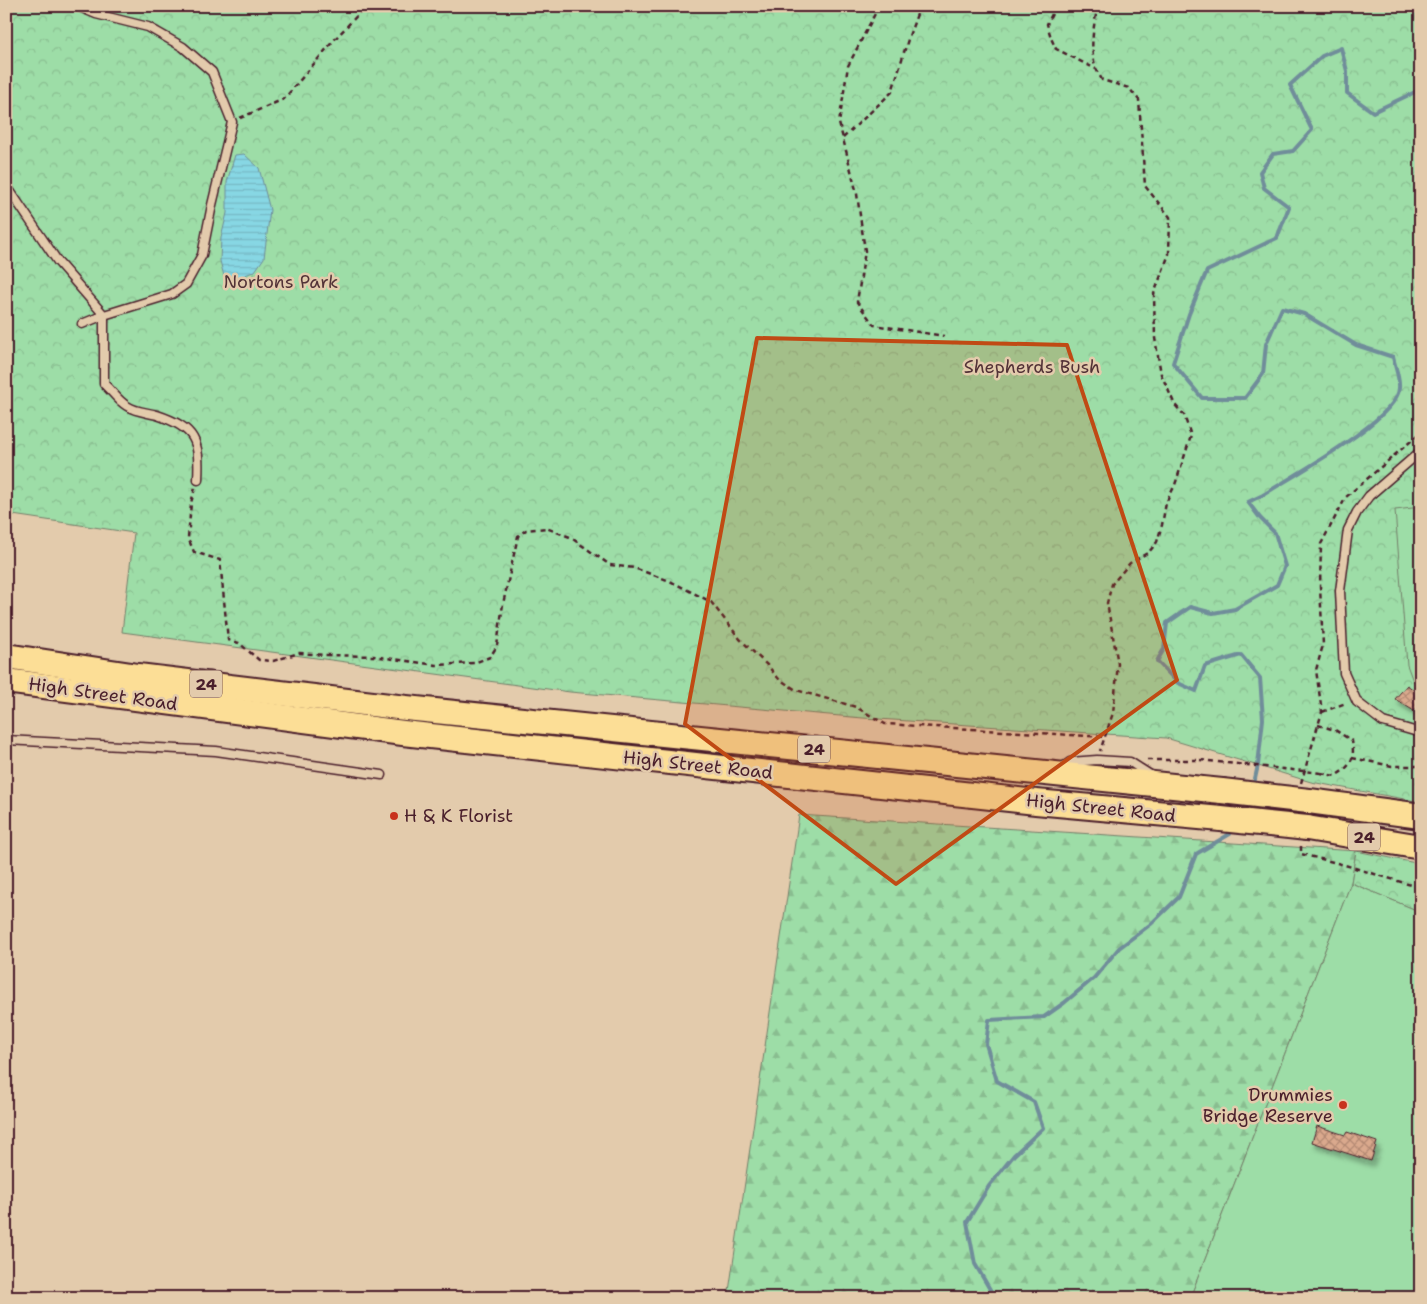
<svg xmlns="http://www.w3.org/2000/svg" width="1427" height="1304" font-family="'Shantell Sans',sans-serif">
<defs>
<pattern id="forest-firs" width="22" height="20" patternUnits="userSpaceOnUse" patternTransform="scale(1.25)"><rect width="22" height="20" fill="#9ddda7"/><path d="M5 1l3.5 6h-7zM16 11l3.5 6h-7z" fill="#89bd90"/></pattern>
<pattern id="park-crowns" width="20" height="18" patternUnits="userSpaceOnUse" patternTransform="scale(1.25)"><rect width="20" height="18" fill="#9ddda7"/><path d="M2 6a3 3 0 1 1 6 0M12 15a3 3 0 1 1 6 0" fill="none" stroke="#89bd90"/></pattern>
<pattern id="water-rules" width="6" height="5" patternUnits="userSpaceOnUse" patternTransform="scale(1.25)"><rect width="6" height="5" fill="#87d7e4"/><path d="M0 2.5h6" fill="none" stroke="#76b8c4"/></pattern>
<pattern id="building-cross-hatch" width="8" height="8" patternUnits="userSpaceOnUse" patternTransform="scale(1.25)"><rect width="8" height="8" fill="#daa98d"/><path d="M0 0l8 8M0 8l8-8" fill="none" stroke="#b38973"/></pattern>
<filter id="shadow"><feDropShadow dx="3" dy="5.5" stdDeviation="2.5" flood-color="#0004"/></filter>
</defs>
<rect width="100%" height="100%" fill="#e3cbac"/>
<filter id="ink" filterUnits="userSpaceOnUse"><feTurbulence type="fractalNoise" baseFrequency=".02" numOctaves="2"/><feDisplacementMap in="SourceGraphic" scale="10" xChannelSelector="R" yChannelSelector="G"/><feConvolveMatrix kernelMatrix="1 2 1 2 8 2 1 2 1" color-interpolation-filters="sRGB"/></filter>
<g filter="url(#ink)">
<!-- forest -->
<polygon fill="url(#forest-firs)" stroke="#747e69" points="799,815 1356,851 1351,883 1190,1298 728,1298"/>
<!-- park -->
<g fill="url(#park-crowns)" stroke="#747e69">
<polygon points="6,6 1421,6 1421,802 1311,782 1166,738 863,718 570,692 122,632 134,533 6,514"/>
<polygon points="1356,851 1421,864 1421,912 1351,883"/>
</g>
<!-- pitch -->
<g fill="#9ddda7" stroke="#747e69">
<polygon points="1421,507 1421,689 1413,681 1407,665 1395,510"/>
<polygon points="1351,883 1421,912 1421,1298 1190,1298"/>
</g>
<!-- water -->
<polygon fill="url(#water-rules)" stroke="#6f8d9a" points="244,154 259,168 270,210 264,258 255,271 236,279 224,276 220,261 221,238 227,213 227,182 235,155"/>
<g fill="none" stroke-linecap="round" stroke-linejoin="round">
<!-- stream -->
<g stroke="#6f8d9a" stroke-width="4">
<path d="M1253,788l5,-23 5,-46 -3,-41 -19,-23 -36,11 -9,25 -18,-8 -21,-22 7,-12 3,-26 23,-16 23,6 22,-4 42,-24 8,-19 -10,-33 -15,-15 -12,-16 15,-7c26,-17 136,-77 136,-107 1,-10 -4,-21 -6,-31l-37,-12 -52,-31 -22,-6 -16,36 -3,30 -18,24h-43l-29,-35 16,-49 18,-43 70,-33 12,-31 -25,-19 -4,-16 13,-18 20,-3 19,-21 -22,-45 32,-29 19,-8 6,23v22l26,19 42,-20 6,-4"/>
<polyline points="995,1298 975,1264 967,1222 989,1186 1014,1155 1043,1128 1034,1102 997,1081 986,1044 989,1020 1044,1017 1064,1003 1094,978 1119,948 1151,924 1179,897 1196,854 1230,834 1232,829"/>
</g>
</g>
<!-- building -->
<g fill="url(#building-cross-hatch)" stroke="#4a1f2b" filter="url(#shadow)">
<polygon points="1407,685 1421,695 1421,702 1414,711 1395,699"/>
<polygon points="1317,1126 1345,1135 1347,1132 1377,1142 1371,1161 1312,1142"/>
</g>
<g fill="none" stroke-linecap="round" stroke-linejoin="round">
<defs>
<g id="lane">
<polyline points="6,185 58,262 104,315 172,294 186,284 202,255 212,205 232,122 212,72 183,47 148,27 96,14 77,6"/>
<path d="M82,324l22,-9v69c8,7 14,17 23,22 9,6 19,6 30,9 39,13 43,26 41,65"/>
<polyline points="1421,451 1369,496 1357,512 1348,530 1340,591 1344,673 1357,702 1383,722 1421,733"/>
<polyline points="6,740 216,751 382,775"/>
<polyline points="1060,769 1070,762 1097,760 1130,762 1152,776"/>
</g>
<g id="primary">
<polyline points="6,656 138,676 406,708 1222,791"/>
<polyline points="6,681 403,733 1036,802 1221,819"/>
<polyline points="1309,801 1421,816"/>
<polyline points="1307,828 1421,847"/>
</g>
</defs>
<!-- lane casing -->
<use href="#lane" stroke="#4a1f2b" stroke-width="11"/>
<!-- primary casing -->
<use href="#primary" stroke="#4a1f2b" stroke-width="28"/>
<!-- path -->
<g stroke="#4a1f2b" stroke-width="2.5" stroke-dasharray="5 4" stroke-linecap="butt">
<polyline points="879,6 848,66 839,123 857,194 865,251 857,302 874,325 944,336"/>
<polyline points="1056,6 1047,24 1051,38 1056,49 1096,69"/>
<path d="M1098,6c-4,17 -8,38 -4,56 1,6 5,12 8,18l27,8 10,12 6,86 25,31 -1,37 -15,40 1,44 6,36 14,31 9,10 7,21 -16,49 -9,18 -4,22 -5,17 -8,10 -19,11 -18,21 -5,19 11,61 -5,49 -13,38"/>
<polyline points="240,118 284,99 335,39 366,6"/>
<polyline points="843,138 892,92 909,36 920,6"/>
<polyline points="195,488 191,503 188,538 194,552 220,560 228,640 239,643 259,660 273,661 299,653 325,655 373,656 436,665 474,663 490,657 497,646 503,604 518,536 526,530 546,528 570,537 610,565 634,568 670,581 711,602 740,639 767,665 779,679 796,690 856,707 885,724 1106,737"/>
<polyline points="1322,712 1346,703"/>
<path d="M1318,725l17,5 17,11c3,19 -1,25 -17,35l-14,-3"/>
<polyline points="1352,758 1392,766 1421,766"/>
<polyline points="1147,760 1200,760"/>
<polyline points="1301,783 1322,712 1316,670 1323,645 1320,587 1321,544 1346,497 1418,435 1421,429"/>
<polyline points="1301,846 1301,854 1345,865 1421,888"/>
</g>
<!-- lane -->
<use href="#lane" stroke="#e3cbac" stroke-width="8"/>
<!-- primary -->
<use href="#primary" stroke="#fcde96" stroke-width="24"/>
<defs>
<g id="primary-bridge">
<polyline points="1222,791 1309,801"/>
<polyline points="1221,819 1307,828"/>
</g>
</defs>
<!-- primary-bridge casing -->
<use href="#primary-bridge" stroke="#4a1f2b" stroke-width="28" stroke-linecap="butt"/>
<!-- path-bridge -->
<polyline stroke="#4a1f2b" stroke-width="2.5" stroke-dasharray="5 4" stroke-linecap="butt" points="1200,760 1321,773"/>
<!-- primary-bridge -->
<use href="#primary-bridge" stroke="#fcde96" stroke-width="24"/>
</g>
</g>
<!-- marked area -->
<path fill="#c04a14" fill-opacity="0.2" stroke="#c04a14" stroke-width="4" stroke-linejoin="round" d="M757,338l310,7 110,335 -281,204 -211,-160z"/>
<!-- markers -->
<g fill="#c8321e" stroke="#e3cbac" stroke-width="2">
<circle cx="394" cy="816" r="5"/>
<circle cx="1343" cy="1105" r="5"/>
</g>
<g text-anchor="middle" stroke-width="5" stroke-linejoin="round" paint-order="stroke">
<!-- shield labels -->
<g fill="#e3cbac" stroke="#785352" stroke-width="1">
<rect x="190" y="670.5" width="32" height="27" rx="4"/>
<rect x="798" y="735.5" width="32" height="27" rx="4"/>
<rect x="1348" y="823.5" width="32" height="27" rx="4"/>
</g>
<g font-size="16" font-weight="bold" fill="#4a1f2b">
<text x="206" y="690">24</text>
<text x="814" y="755">24</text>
<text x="1364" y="843">24</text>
</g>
<!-- park labels -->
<g font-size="18" fill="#523237" stroke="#e3cbac">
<text x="281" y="288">Nortons Park</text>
<text x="1032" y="373">Shepherds Bush</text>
</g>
<!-- street labels -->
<g font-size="18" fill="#4a1f2b" stroke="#e3cbac">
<text transform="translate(103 694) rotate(8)" y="6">High Street Road</text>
<text transform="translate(698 765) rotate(6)" y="6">High Street Road</text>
<text transform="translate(1101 808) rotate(6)" y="6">High Street Road</text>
</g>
<!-- poi labels -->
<g font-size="18" fill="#4a1f2b" stroke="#e3cbac" text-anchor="start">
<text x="404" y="822">H &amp; K Florist</text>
<text x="1333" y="1101" text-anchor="end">Drummies<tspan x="1333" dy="21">Bridge Reserve</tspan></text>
</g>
</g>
<!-- margin -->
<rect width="1427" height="1304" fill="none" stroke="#e3cbac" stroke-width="25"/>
<rect x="12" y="12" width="1402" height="1279" fill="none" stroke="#4a1f2b" stroke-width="2" filter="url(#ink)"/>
</svg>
